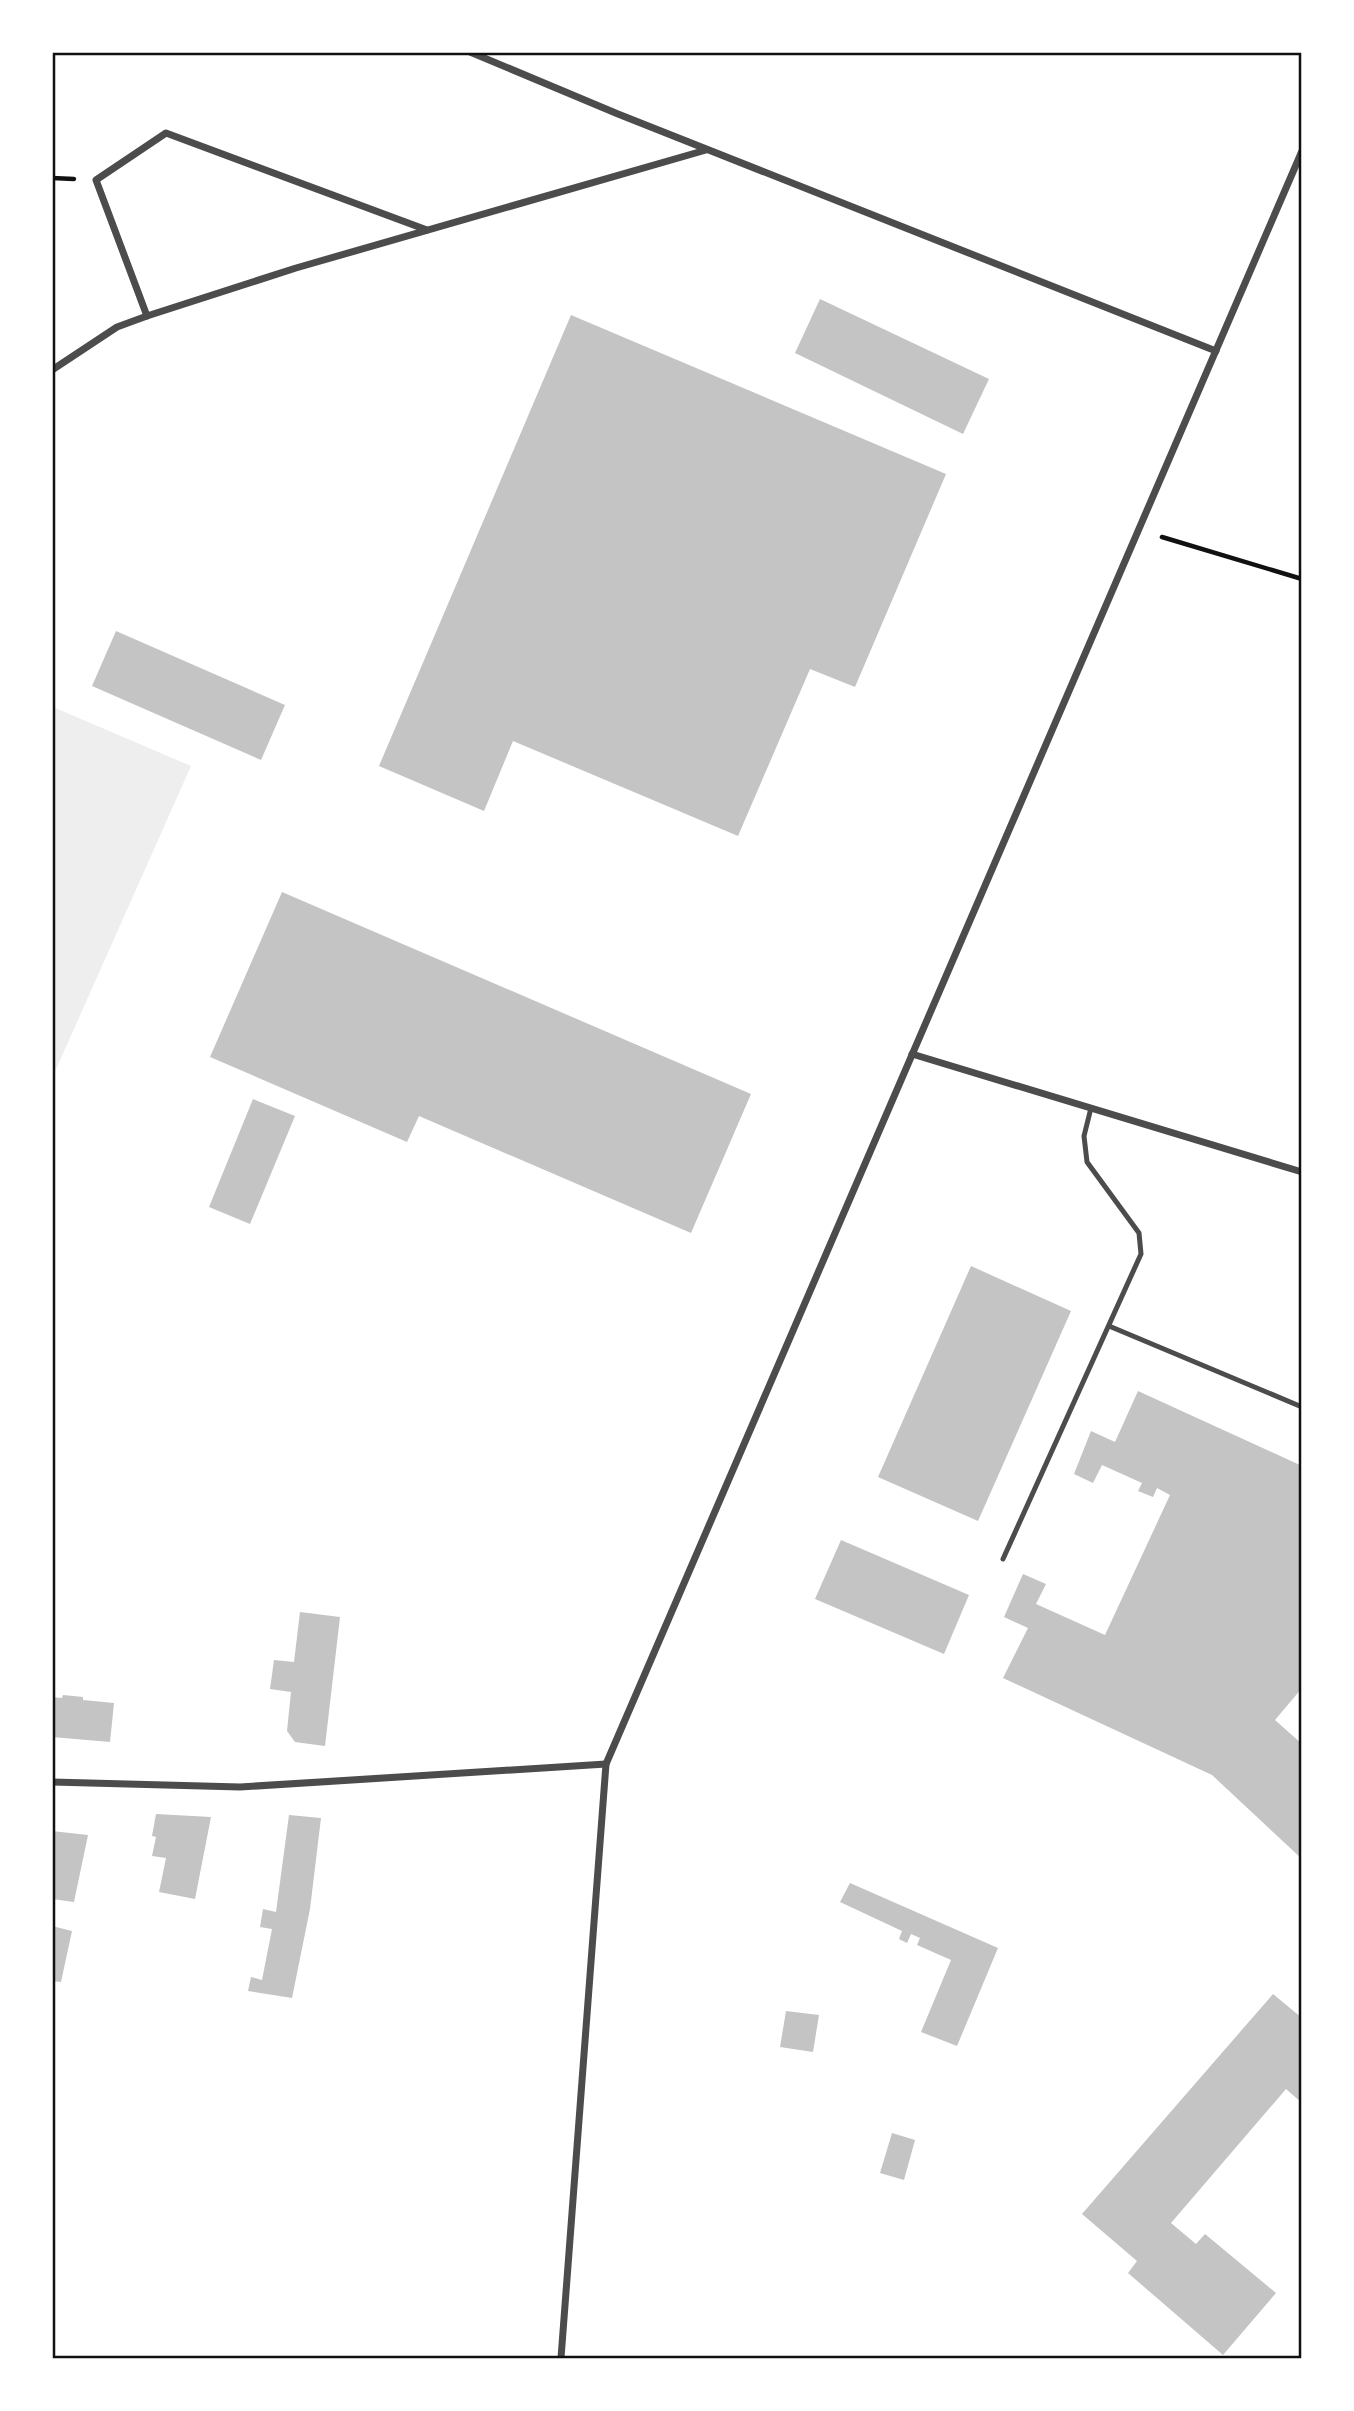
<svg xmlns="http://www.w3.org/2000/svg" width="1354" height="2411" font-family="'Titillium Web',sans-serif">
<rect width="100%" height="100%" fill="#fff"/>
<!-- green -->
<polygon fill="#eee" points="53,707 191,766 53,1076"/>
<!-- building -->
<g fill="#c4c4c4">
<polygon points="820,299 989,379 963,434 795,353"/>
<polygon points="571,315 946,474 855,687 810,669 738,836 513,741 484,811 379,766"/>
<polygon points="116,631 285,705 261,760 92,686"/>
<polygon points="282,892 751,1094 691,1233 419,1116 407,1142 210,1057"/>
<polygon points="253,1099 295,1116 250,1224 209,1207"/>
<polygon points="971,1266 1071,1311 978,1521 878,1477"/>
<polygon points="1138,1391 1302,1466 1302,1688 1275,1720 1302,1744 1302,1859 1212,1775 1003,1678 1028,1628 1004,1617 1023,1574 1046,1584 1036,1604 1105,1635 1170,1495 1157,1488 1153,1497 1138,1491 1142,1483 1102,1465 1093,1483 1074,1474 1091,1431 1115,1442"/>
<polygon points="841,1540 969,1595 944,1654 815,1599"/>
<polygon points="300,1612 340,1617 325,1746 295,1742 287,1731 291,1692 270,1689 274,1660 294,1662"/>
<polygon points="63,1695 83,1697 83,1700 114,1703 110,1742 52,1737 52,1697 62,1698"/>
<polygon points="156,1814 211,1817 195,1899 159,1892 166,1858 152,1856 156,1837 152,1836"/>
<polygon points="289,1815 321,1818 310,1909 292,1998 248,1991 251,1977 262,1980 272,1929 260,1927 263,1909 276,1912"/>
<polygon points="52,1831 88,1835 74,1902 52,1899"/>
<polygon points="850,1883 998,1948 957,2046 921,2032 951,1960 917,1945 920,1938 911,1934 907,1943 899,1939 902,1931 840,1902"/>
<polygon points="52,1926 72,1931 61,1982 52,1981"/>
<polygon points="1273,1994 1302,2018 1302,2103 1286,2089 1171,2223 1196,2244 1205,2234 1276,2293 1223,2355 1128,2273 1137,2261 1082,2214"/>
<polygon points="786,2011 819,2015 813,2052 780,2047"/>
<polygon points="892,2133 915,2140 904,2180 880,2173"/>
</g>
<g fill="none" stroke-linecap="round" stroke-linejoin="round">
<!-- path -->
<g stroke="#111" stroke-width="4.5">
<polyline points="52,178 74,179"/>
<polyline points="1162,537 1302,579"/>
</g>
<!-- service -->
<g stroke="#4c4c4c" stroke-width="5">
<polyline points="1109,1326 1302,1407"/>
<polyline points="1003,1559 1141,1254 1139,1233 1087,1162 1084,1136 1091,1108"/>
</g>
<!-- minor -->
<g stroke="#4c4c4c" stroke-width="7">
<polyline points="470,52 618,114 1216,351"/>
<polyline points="147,316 96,180 166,133 427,230"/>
<polyline points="52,370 117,327 147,316 296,268 706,150"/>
<polyline points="912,1054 1302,1172"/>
<polyline points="52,1782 240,1787 606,1764"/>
<polyline points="561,2358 606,1764 1302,151"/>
</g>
</g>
<!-- border -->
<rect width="1354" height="2411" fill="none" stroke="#ffffff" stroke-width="108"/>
<rect x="54" y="54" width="1246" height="2303" fill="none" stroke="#111" stroke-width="2.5"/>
</svg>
